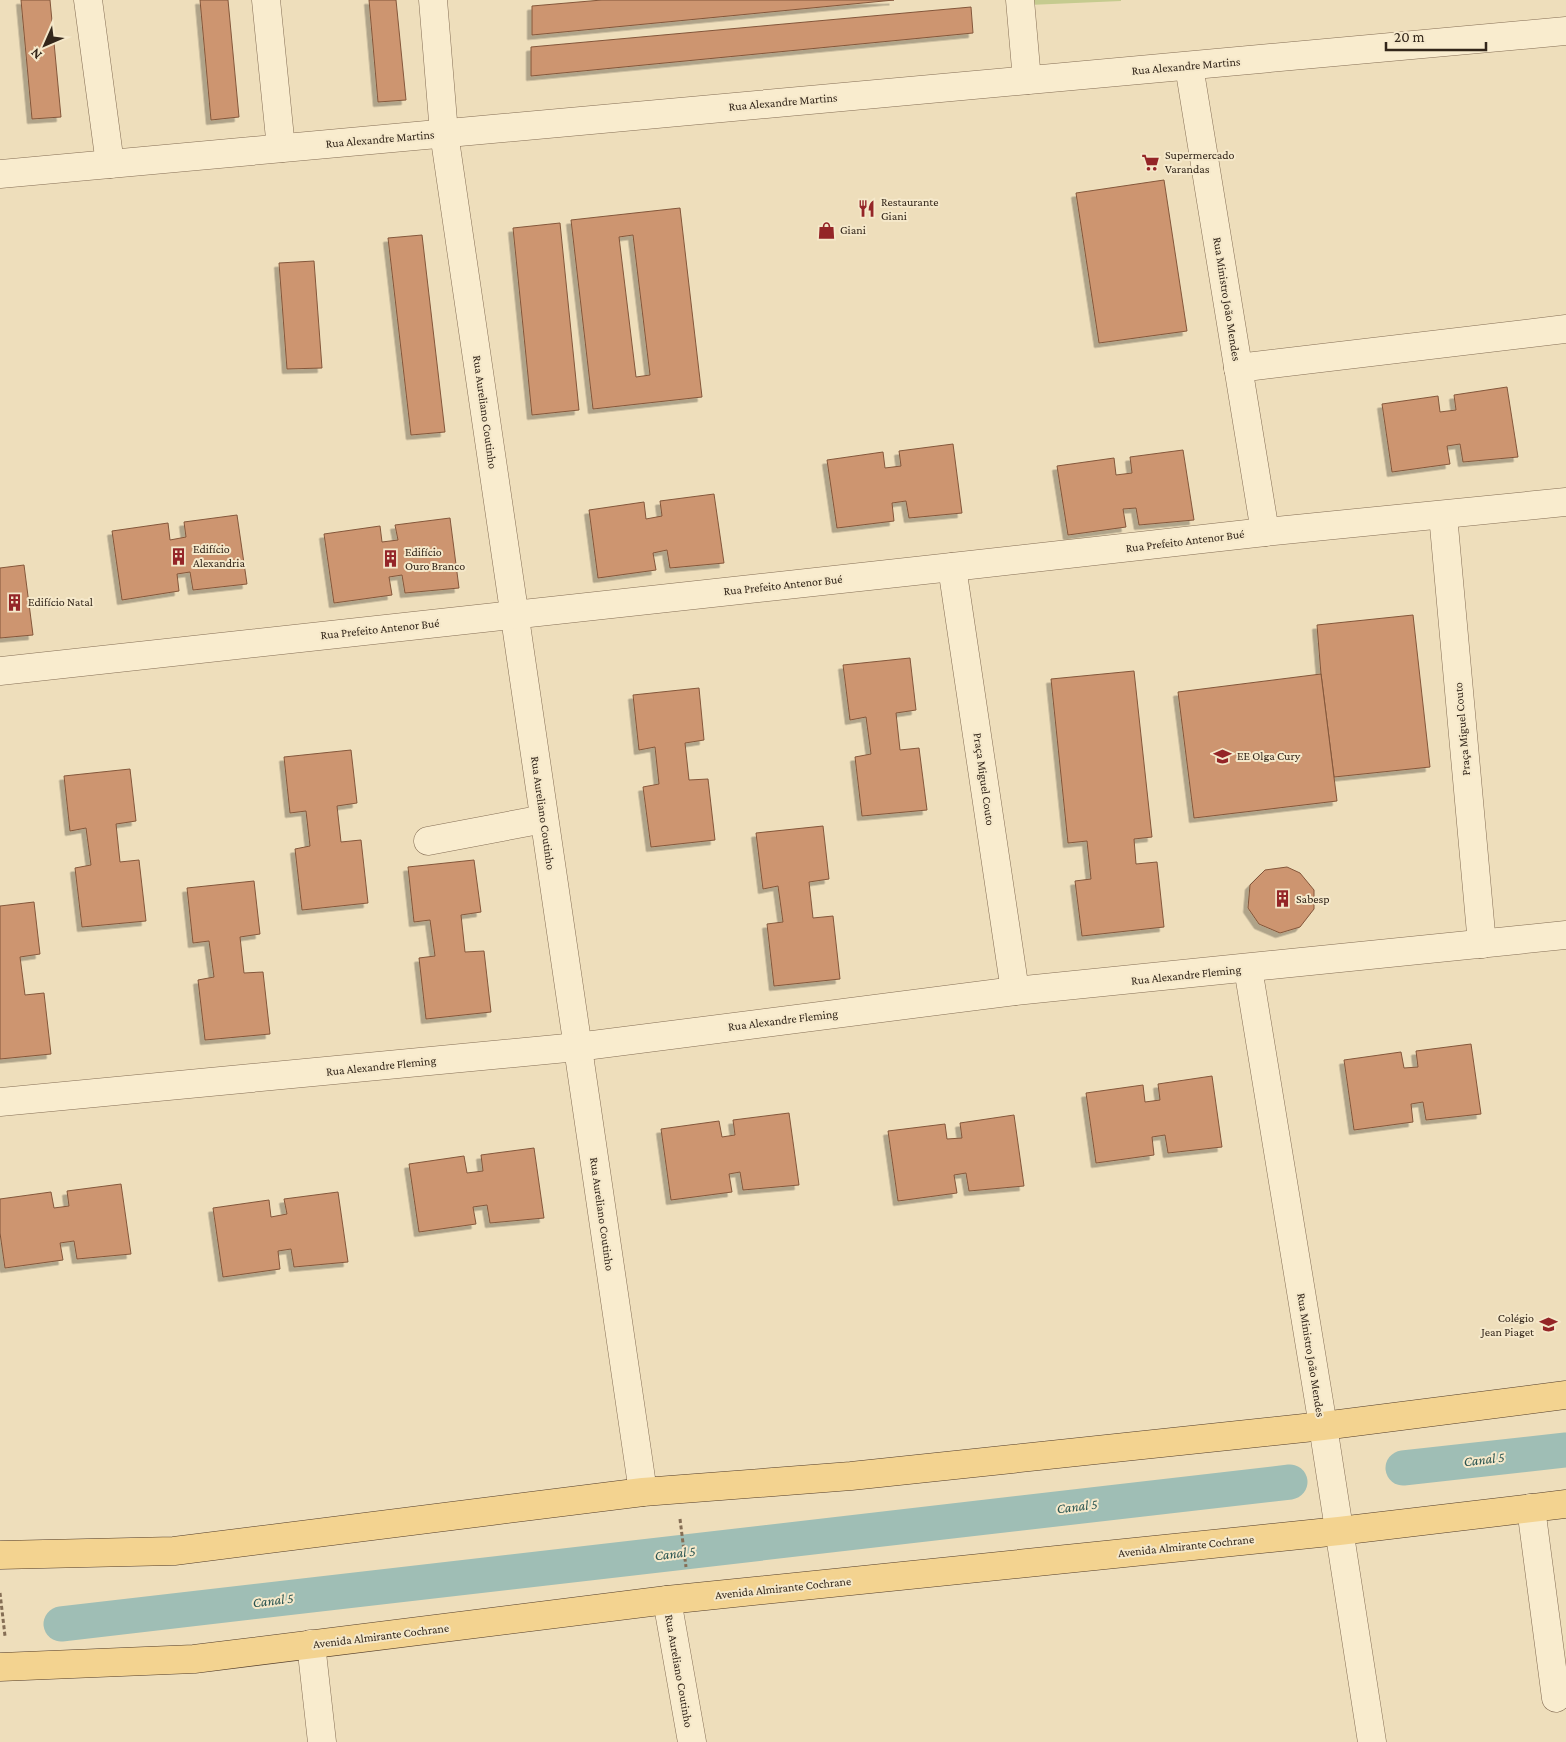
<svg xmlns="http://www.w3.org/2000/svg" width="1566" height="1742" font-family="'Crimson Pro',serif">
<defs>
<filter id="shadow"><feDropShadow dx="-4.5" dy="4.5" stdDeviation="0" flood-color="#0004"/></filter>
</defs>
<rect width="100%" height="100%" fill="#eedebb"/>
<!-- green -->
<polygon fill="#c5cb8f" points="1029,0 1121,0 1121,1 1029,5"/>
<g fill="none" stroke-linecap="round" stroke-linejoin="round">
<!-- canal -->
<g stroke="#9fbeb5" stroke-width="35">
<polyline points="1403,1468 1566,1450"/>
<polyline points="61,1624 1290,1482"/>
</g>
</g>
<!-- building -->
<g fill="#cd9570" stroke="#84573b" fill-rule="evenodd" filter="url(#shadow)">
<polygon points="21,0 50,0 61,117 32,119"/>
<polygon points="200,0 228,0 239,117 211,120"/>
<polygon points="369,0 396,0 406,100 378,102"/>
<polygon points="602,0 894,0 532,35 532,6"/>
<polygon points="971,7 973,33 531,76 531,47"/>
<polygon points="1164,180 1187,331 1099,343 1076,193"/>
<path d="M680,208l22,189 -109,12 -22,-189zM633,235l17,140 -14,2 -17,-140z"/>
<polygon points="560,223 579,410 532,415 513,228"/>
<polygon points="422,235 445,432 411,435 388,238"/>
<polygon points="314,261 322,368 287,369 279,263"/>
<polygon points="1507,387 1518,457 1463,462 1460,444 1447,446 1450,464 1392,472 1382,404 1438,396 1440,412 1456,410 1454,395"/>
<polygon points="953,444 962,513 909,518 906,501 892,503 894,521 837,528 827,460 883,452 885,468 901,466 899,451"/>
<polygon points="1183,450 1194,520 1139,525 1136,508 1123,509 1126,527 1068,535 1057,466 1114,458 1116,475 1132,473 1130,457"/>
<polygon points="714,494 724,563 670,568 667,550 653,553 656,570 598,578 589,510 644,502 646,519 662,516 660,501"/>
<polygon points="237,515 247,584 193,590 190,572 177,574 179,591 122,600 112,531 168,523 170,540 186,537 184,522"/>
<polygon points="450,518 459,588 405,593 402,575 389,577 392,595 334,603 324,534 380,526 382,542 398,540 395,525"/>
<polygon points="24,565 33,635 0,638 0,568"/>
<polygon points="1413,615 1430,767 1334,777 1321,674 1317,625"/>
<polygon points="910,658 916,710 896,713 900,750 919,748 927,810 862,816 855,757 871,754 866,717 850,720 843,665"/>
<polygon points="1134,671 1152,837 1134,839 1136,864 1157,862 1164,927 1082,936 1075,881 1091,879 1087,841 1068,843 1051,679"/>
<polygon points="1321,674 1337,801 1194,818 1178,692"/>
<polygon points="699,688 704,740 685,743 689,780 708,779 715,840 651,847 643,787 659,784 655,747 639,750 633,695"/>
<polygon points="351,750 357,803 337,806 341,842 361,840 368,903 302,910 295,849 310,846 306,811 290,813 284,757"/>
<polygon points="130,769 136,821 116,824 120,862 139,860 146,921 82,927 75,868 91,865 86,828 70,831 64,776"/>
<polygon points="823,826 829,879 809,882 813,918 833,916 840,979 774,986 767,924 783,922 778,886 763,889 756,833"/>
<polygon points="474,860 481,912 461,915 465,952 484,951 491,1012 426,1019 419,958 435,956 430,920 414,922 408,867"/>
<polygon points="1287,867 1300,873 1314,890 1314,909 1300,927 1280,933 1259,924 1248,908 1250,885 1265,870"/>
<polygon points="254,881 260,934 240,937 244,973 263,972 270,1034 205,1040 198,980 214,977 209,941 193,943 187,888"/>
<polygon points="34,902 40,954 20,957 25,995 44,993 51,1054 0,1059 0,906"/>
<polygon points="1471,1044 1481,1114 1426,1120 1423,1102 1411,1104 1413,1122 1354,1130 1344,1060 1401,1052 1404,1068 1418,1067 1416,1051"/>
<polygon points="1212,1076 1222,1147 1168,1153 1165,1135 1152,1137 1154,1155 1096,1163 1086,1093 1143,1085 1145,1102 1160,1100 1158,1084"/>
<polygon points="789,1113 799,1185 743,1190 740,1172 729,1174 732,1192 671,1200 661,1129 719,1121 722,1137 735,1135 733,1120"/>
<polygon points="1014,1115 1024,1186 969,1191 966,1173 954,1175 957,1193 898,1201 888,1131 945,1124 947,1139 962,1138 960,1123"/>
<polygon points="534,1148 544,1218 490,1223 487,1205 473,1207 476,1224 419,1232 409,1164 464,1156 467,1173 483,1171 481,1155"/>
<polygon points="121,1184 131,1254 77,1259 74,1241 60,1243 63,1260 5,1268 0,1233 0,1199 51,1192 54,1208 69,1206 67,1191"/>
<polygon points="338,1192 348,1262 294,1267 291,1249 278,1251 280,1269 223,1277 213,1208 269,1200 271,1217 287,1214 284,1199"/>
</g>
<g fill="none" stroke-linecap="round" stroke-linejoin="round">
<defs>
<g id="minor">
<polyline points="88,0 110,164"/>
<polyline points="266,0 281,148"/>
<polyline points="433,0 444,133 643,1492"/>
<polyline points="1020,0 1027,80"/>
<polyline points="1189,66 1265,532"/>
<polyline points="0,174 1566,31"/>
<polyline points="1238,368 1566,329"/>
<polyline points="1443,515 1482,944"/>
<polyline points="952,567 1015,991"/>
<polyline points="0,671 952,567 1265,532 1566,502"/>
<polyline points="428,841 544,819"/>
<polyline points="1248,968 1323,1426 1372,1742"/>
<polyline points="0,1102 577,1047 1015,991 1566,935"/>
<polyline points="1531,1508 1556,1698"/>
<polyline points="667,1600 692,1742"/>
<polyline points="311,1644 322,1742"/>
</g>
<g id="major">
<polyline points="0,1555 174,1551 643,1492 851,1476 1323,1426 1566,1395"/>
<polyline points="0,1667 194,1659 667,1600 1339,1531 1566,1504"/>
</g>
</defs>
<!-- minor casing -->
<use href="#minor" stroke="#856e55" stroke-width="29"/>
<!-- major casing -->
<use href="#major" stroke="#523c2a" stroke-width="29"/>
<!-- path -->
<g stroke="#856e55" stroke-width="3" stroke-dasharray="4 2.5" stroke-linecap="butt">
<polyline points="680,1519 686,1567"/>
<polyline points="0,1593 5,1636"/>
</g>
<!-- minor -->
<use href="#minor" stroke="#f9ecce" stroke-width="28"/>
<!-- major -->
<use href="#major" stroke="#f3d390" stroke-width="28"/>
</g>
<!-- icons -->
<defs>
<symbol id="supermarket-bare" viewBox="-9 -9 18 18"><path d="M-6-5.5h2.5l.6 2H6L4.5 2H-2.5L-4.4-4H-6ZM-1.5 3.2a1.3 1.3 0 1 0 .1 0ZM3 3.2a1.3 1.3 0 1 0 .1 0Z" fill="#942527" stroke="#f5e8ca" stroke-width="2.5" paint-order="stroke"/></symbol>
<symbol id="restaurant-bare" viewBox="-9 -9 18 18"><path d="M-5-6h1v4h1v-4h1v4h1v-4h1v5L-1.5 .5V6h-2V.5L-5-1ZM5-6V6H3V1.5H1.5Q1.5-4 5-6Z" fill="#942527" stroke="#f5e8ca" stroke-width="2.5" paint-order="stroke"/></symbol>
<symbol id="shop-bare" viewBox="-9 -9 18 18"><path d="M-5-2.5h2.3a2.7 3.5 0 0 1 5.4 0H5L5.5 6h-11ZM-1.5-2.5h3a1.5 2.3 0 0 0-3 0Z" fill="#942527" stroke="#f5e8ca" stroke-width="2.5" paint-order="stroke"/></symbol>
<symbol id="building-bare" viewBox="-9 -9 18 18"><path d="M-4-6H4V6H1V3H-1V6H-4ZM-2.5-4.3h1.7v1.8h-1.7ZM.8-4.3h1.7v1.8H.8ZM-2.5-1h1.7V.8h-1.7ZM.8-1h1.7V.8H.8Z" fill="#942527" stroke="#f5e8ca" stroke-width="2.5" paint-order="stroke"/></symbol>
<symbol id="school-bare" viewBox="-9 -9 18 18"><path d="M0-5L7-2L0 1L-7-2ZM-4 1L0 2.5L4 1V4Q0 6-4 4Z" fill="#942527" stroke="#f5e8ca" stroke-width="2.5" paint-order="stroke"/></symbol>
</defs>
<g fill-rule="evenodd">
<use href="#supermarket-bare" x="1138" y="150" width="25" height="25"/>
<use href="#restaurant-bare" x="854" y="196" width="25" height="25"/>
<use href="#shop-bare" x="814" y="218" width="25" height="25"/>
<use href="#building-bare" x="166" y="544" width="25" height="25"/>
<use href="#building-bare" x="378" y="546" width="25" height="25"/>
<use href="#building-bare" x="2" y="590" width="25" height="25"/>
<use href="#school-bare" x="1210" y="744" width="25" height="25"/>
<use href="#building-bare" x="1270" y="886" width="25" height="25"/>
<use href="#school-bare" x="1536" y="1312" width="25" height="25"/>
</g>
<g text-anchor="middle" stroke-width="4" stroke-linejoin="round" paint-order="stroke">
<!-- street labels -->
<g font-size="12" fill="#33261a" stroke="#f5e8ca">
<text transform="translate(1186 66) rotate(-5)" y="4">Rua Alexandre Martins</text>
<text transform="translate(783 102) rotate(-5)" y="4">Rua Alexandre Martins</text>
<text transform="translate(380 139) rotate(-5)" y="4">Rua Alexandre Martins</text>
<text transform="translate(1227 299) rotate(81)" y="4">Rua Ministro João Mendes</text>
<text transform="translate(485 412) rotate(82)" y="4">Rua Aureliano Coutinho</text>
<text transform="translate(1185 541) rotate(-7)" y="4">Rua Prefeito Antenor Bué</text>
<text transform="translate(783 585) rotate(-6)" y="4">Rua Prefeito Antenor Bué</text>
<text transform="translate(380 629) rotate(-6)" y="4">Rua Prefeito Antenor Bué</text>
<text transform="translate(1462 729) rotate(-95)" y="4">Praça Miguel Couto</text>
<text transform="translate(984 779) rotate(82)" y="4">Praça Miguel Couto</text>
<text transform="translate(543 813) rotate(82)" y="4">Rua Aureliano Coutinho</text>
<text transform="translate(1186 975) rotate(-6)" y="4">Rua Alexandre Fleming</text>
<text transform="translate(783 1020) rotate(-7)" y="4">Rua Alexandre Fleming</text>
<text transform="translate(381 1066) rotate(-6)" y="4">Rua Alexandre Fleming</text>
<text transform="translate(602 1214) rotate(82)" y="4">Rua Aureliano Coutinho</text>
<text transform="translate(1311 1355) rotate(81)" y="4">Rua Ministro João Mendes</text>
<text transform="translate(1186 1546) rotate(-6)" y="4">Avenida Almirante Cochrane</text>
<text transform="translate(783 1588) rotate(-6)" y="4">Avenida Almirante Cochrane</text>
<text transform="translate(381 1636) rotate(-7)" y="4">Avenida Almirante Cochrane</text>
<text transform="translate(679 1671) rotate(80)" y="4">Rua Aureliano Coutinho</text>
</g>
<!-- poi labels -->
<g font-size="12" fill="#33261a" stroke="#f5e8ca" text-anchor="start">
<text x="1165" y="159">Supermercado<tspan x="1165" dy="14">Varandas</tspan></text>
<text x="881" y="206">Restaurante<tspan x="881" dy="14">Giani</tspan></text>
<text x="840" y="234">Giani</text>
<text x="193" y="553">Edifício<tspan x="193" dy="14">Alexandria</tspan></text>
<text x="405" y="556">Edifício<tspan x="405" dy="14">Ouro Branco</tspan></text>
<text x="28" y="606">Edifício Natal</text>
<text x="1237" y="760">EE Olga Cury</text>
<text x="1296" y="903">Sabesp</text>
<text x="1534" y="1322" text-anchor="end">Colégio<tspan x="1534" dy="14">Jean Piaget</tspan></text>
</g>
<!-- water labels -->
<g font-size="14" font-style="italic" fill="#295450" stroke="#f5e8ca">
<text transform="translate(1484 1459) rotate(-7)" y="5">Canal 5</text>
<text transform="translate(1077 1506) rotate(-7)" y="5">Canal 5</text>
<text transform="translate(675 1553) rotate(-7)" y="5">Canal 5</text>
<text transform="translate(273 1600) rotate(-7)" y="5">Canal 5</text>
</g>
</g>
<!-- north arrow -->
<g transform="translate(45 45) rotate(225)" stroke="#f5e8ca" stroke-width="4" paint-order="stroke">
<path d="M0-4L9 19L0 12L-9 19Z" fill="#33261a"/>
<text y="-8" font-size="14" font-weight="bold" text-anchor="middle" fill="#33261a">N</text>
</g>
<!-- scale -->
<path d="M1386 42v8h100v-8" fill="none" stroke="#33261a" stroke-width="2.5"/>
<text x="1394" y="42" font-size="15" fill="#33261a" stroke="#f5e8ca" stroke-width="4" paint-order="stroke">20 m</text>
</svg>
